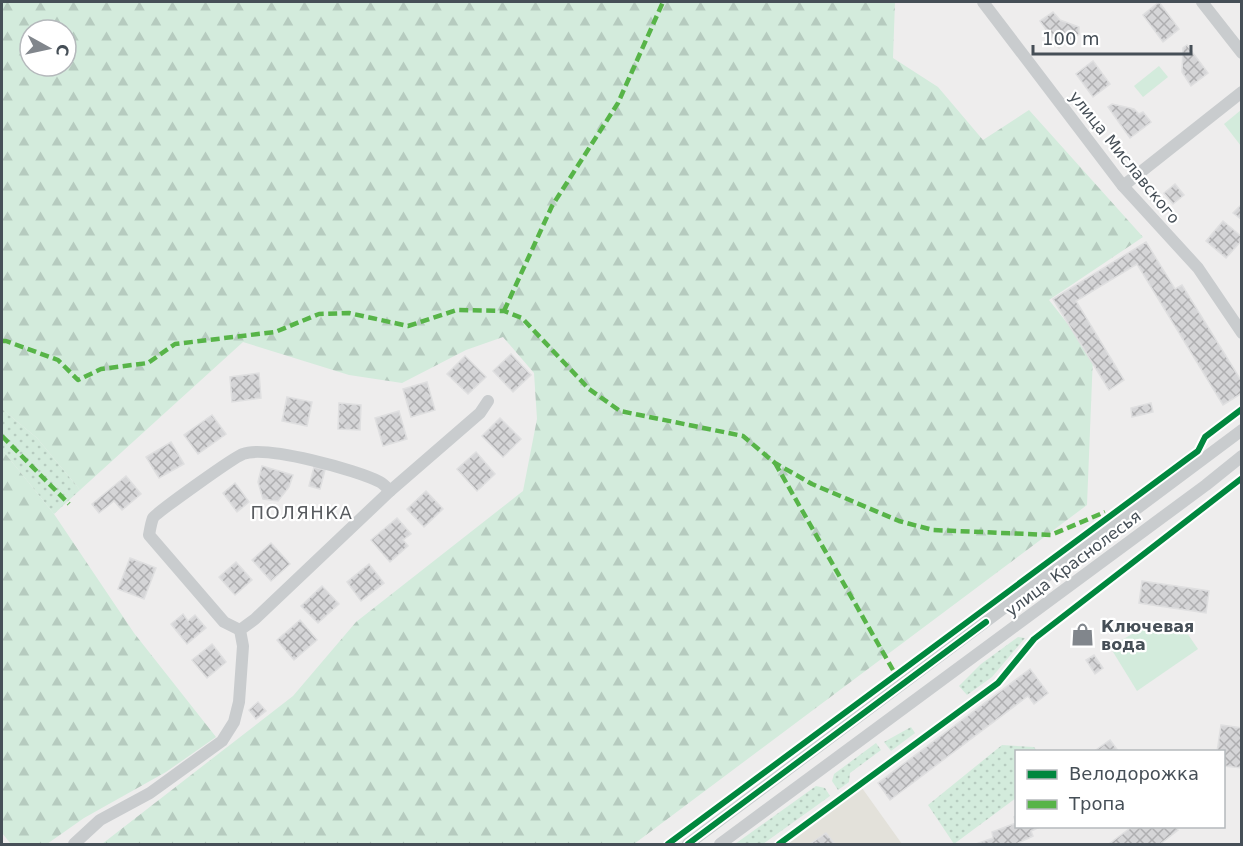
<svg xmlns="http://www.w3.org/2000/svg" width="1243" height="846" font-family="'DejaVu Sans',sans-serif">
<defs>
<pattern id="grass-dots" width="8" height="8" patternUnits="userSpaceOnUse" patternTransform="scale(1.5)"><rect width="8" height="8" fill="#d3ebdc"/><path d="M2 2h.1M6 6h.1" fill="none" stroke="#b6cbbf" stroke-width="1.8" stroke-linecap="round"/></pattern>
<pattern id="forest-firs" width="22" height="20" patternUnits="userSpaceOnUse" patternTransform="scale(1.5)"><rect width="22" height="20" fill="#d3ebdc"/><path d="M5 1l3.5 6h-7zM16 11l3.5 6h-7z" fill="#b6cbbf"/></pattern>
<pattern id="building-cross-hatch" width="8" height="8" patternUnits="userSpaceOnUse" patternTransform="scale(1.5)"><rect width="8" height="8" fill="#d5d5d7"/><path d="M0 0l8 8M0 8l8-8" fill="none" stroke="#afafb1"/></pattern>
</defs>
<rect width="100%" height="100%" fill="#eeeded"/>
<!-- commercial -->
<polygon fill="#e3e1da" points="862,788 902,844 788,844"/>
<!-- grass -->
<g fill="url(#grass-dots)">
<polygon points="2,409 37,438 80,490 54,514 4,452 2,452"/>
<polygon points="1018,637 1025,638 992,677 967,695 959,686 981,664"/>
<polygon points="911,727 915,733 891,751 884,742"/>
<polygon points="876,743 881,750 850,773 849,782 838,790 832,781 834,774"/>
<polygon points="1002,745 1034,747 1037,751 1016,752 1016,798 954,844 928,805"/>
<polygon points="816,786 825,788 830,796 763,844 735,844"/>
</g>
<!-- forest -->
<g fill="url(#forest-firs)" fill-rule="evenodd">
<path d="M2,2h893l-2,56 45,29 45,53 46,-30 114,127 -94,63 44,56 -6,149 -453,339h-532l191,-148 63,-74 167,-131 14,-72 -3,-46 -31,-36 -37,13 -64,33 -53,-8 -106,-33 -163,148 -43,-52 -35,-29zM30,30h36v36h-36z"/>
<polygon points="2,452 4,452 54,514 134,633 216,737 166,772 84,818 47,844 11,844 2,833"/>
</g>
<!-- green -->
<g fill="#d3ebdc">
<polygon points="1159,66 1168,77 1143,97 1134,86"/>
<polygon points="1241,110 1241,146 1224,124"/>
<polygon points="1144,627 1187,633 1198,649 1137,691 1110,647"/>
</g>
<!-- building -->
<g fill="url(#building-cross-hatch)" stroke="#dfdfe0" stroke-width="1.5">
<polygon points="1159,2 1179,29 1163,42 1143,15"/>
<polygon points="1053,12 1060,20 1079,27 1079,34 1059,48 1040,21"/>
<polygon points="1187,45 1208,73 1191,86 1182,72 1183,48"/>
<polygon points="1093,61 1110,84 1093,97 1076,74"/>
<polygon points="1112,104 1134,109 1139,114 1143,112 1151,122 1130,138 1108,107"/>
<polygon points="1175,184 1184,195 1173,204 1164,193"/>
<polygon points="1242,204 1242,220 1233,213"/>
<polygon points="1223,221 1242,237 1242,240 1226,258 1206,241"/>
<polygon points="1146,242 1175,289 1182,285 1242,382 1242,393 1223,405 1137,264 1076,301 1124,380 1109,390 1053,299"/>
<polygon points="511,354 531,375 513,392 493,371"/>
<polygon points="465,356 486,377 468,394 447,374"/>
<polygon points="259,373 261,398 232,402 230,377"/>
<polygon points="427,382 435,410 411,417 403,389"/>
<polygon points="287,397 312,402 307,426 282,421"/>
<polygon points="339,403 361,405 360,430 338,429"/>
<polygon points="1151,403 1153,412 1132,417 1131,408"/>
<polygon points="399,411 407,439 383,446 375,418"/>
<polygon points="212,415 226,434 198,454 184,435"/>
<polygon points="500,418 521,439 503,457 482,436"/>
<polygon points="171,442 184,464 159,478 146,457"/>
<polygon points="476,452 495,474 477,491 457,469"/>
<polygon points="262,466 293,475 289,487 278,501 263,499 258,482"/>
<polygon points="314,467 325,470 320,489 309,486"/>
<polygon points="126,476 141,494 122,510 114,501 99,513 92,504"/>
<polygon points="235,483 249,502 237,512 223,493"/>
<polygon points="426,491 443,509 424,527 407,509"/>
<polygon points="397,518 411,534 403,540 408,546 390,562 371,540"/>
<polygon points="271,543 290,564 271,581 252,560"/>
<polygon points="130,558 156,568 144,599 118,589"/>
<polygon points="236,562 252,580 235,595 219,577"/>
<polygon points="369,564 384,583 361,601 347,582"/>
<polygon points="1142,581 1209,591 1206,613 1139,603"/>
<polygon points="322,586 339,604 318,623 301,606"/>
<polygon points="183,614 188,621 195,615 206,628 187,644 171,624"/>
<polygon points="300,620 317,640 294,660 277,640"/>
<polygon points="1086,626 1093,636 1079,645 1072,636"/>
<polygon points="212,644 226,662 207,678 192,660"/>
<polygon points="1094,655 1103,668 1095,674 1086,660"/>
<polygon points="1030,669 1048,693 1034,704 1028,696 890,800 878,783"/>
<polygon points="258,702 266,711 256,719 249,710"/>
<polygon points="1221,725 1242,728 1242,768 1224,766 1224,752 1217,752"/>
<polygon points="1110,740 1119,752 1093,752"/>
<polygon points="1016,816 1016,826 1042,826 1031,831 1033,836 1016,844 976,844 993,838 992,832 1016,823 1014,817"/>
<polygon points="1133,826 1175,826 1178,830 1160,844 1109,844"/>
<polygon points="826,833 835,844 810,844"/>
</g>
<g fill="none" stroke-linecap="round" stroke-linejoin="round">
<!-- minor -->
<g stroke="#c9ccce" stroke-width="12">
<polyline points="983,2 1123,186 1198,268 1242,333"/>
<polyline points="1202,2 1242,53"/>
<polyline points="1123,186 1242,92"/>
<path d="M240,630l-16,-8 -75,-87c1,-5 2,-12 4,-17 3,-5 81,-61 90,-64 23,-9 114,16 137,28 4,2 7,6 10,9"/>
<polyline points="74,844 100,820 150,793 222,741 234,722 239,702 243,646 240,630 255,619 390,491 480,413 488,401"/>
<polyline points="688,844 1242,430"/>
<polyline points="720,844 1206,485 1242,456"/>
</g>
<!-- quiet -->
<g stroke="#57b448" stroke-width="4.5" stroke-dasharray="9 4.5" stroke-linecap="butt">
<polyline points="504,311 552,206 618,103 663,2"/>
<polyline points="2,341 6,341 58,360 78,380 101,369 148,363 175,344 275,332 319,314 349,313 408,326 457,310 504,311 522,318 589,389 620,411 743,436 775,463 812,484 899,521 933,530 1051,535 1105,512"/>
<polyline points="2,436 69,504"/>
<polyline points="775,463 893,670"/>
</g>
<defs>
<g id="cycleway">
<polyline points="668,844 1187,459 1198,451 1205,437 1242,409"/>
<polyline points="688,844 986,622"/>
<polyline points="779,844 998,683 1034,639 1242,478"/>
</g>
</defs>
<!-- cycleway casing -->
<use href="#cycleway" stroke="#fff" stroke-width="10"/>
<!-- cycleway -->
<use href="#cycleway" stroke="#00873e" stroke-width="6"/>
</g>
<!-- icons -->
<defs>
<symbol id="shop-bare" viewBox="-9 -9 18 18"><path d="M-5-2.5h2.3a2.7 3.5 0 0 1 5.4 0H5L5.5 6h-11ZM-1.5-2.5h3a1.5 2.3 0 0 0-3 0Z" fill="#81868c" stroke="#fff" stroke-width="2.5" paint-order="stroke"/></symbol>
</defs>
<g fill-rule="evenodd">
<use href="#shop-bare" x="1066" y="618" width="33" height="33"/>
</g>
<g text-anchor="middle" stroke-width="4.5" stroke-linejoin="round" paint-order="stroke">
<!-- street labels -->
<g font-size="16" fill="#464f57" stroke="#fff">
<text transform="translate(1125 157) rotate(51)" y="6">улица Миславского</text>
<text transform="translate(1073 563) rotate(-37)" y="6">улица Краснолесья</text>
</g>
<!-- poi labels -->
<g font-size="16" font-weight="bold" fill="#464f57" stroke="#fff" text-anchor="start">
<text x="1101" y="632">Ключевая<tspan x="1101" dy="18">вода</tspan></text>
</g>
<!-- neighbourhood labels -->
<g font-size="18" letter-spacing="1.5" fill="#595c60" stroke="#fff">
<text x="302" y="519">ПОЛЯНКА</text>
</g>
</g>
<!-- border -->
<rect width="1243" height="846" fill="none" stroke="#464f57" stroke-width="6"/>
<!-- legend -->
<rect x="1015" y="750" width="210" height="78" fill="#ffffff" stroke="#b5b9bc" stroke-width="1.5"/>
<rect x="1027" y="770" width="30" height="9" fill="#00873e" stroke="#b5b9bc" stroke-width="1.5"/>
<text x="1069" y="780" font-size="18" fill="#464f57">Велодорожка</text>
<rect x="1027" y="800" width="30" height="9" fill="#57b448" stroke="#b5b9bc" stroke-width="1.5"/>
<text x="1069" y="810" font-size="18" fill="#464f57">Тропа</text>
<!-- north arrow -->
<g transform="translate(48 48) rotate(98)"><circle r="28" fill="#ffffff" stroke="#b5b9bc" stroke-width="1.5"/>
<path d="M0-4.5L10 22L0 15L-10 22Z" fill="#81868c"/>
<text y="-9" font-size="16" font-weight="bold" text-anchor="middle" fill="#464f57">С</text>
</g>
<!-- scale -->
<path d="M1033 45v9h158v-9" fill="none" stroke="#464f57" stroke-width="3"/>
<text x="1042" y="45" font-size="18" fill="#464f57" stroke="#ffffff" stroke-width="4.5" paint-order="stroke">100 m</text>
</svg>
